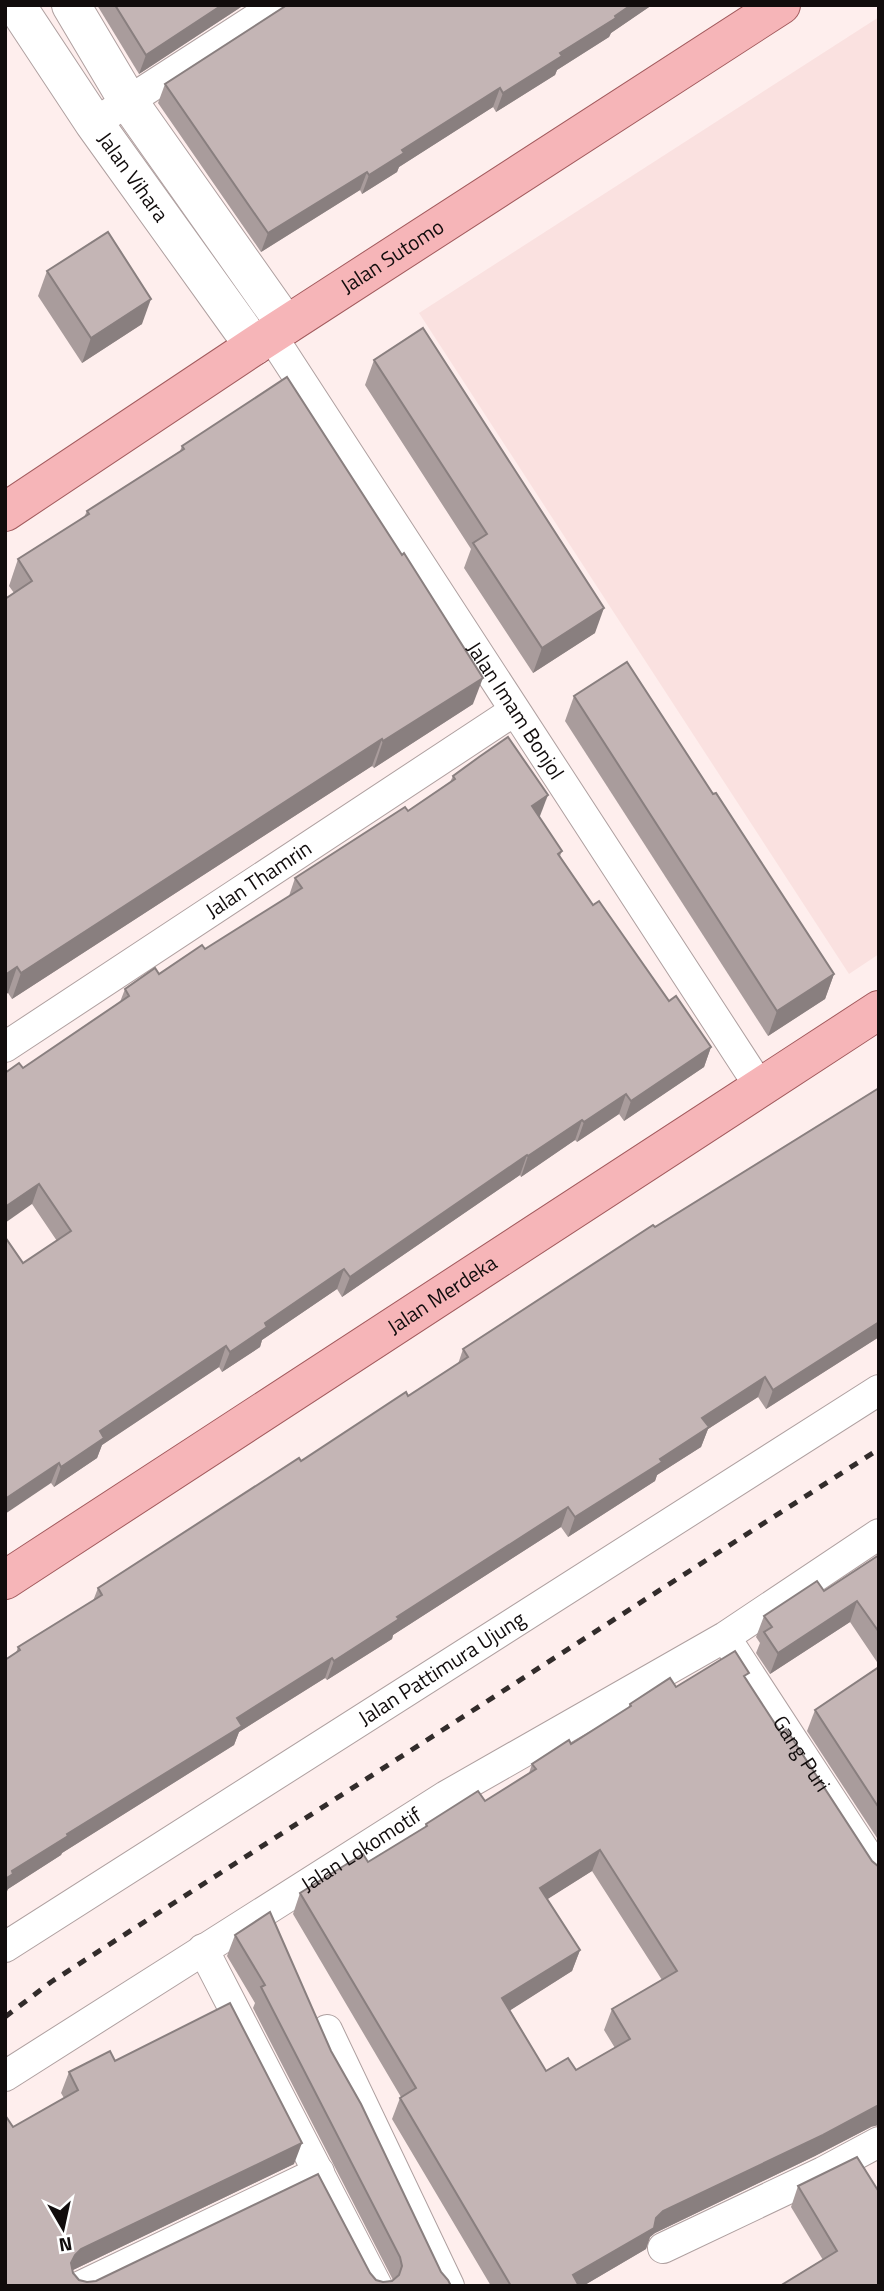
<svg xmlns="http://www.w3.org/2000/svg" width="884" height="2291" font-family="'Titillium Web',sans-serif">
<rect width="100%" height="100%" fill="#feeeed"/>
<!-- built -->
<polygon fill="#fae1e0" points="879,17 879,954 849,974 419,313"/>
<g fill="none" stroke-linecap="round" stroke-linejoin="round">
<defs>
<g id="minor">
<polyline points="110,113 277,5"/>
<path id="s1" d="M271,335l489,752"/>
<path id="s2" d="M5,1047l509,-336"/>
<path id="s3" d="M727,1640l152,233"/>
<path id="s4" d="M5,1947l874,-557"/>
<polyline points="203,1949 377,2286"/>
<polyline points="327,2030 449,2286"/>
<path id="s5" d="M5,2076l441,-280 279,-159 154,-103"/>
<polyline points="663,2248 823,2172 879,2142"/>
<polyline points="81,2286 319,2172"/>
</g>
<g id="tertiary">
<path id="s6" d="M16,5l78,118 160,223"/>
<polyline points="71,5 128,101 286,325"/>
</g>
<g id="primary">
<path id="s7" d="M5,512l249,-166 527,-341"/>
<path id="s8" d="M5,1580l874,-570"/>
</g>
</defs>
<!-- minor casing -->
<use href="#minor" stroke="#afa0a0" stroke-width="32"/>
<!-- tertiary casing -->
<use href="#tertiary" stroke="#afa0a0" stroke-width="40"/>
<!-- primary casing -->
<use href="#primary" stroke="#a25a5d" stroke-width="40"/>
<!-- minor -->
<use href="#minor" stroke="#fff" stroke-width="30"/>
<!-- tertiary -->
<use href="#tertiary" stroke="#fff" stroke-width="38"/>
<!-- primary -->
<use href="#primary" stroke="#f6b5b8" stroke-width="38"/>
<!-- rail -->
<polyline stroke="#322c2b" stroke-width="5" stroke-dasharray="9 9" stroke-linecap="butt" points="5,2017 51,1982 879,1449"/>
</g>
<!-- wall -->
<g fill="#a99c9c" fill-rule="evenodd">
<polygon points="97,5 244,5 139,74"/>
<polygon points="287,5 652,5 611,33 609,37 557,70 555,75 496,112 493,107 399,167 397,172 362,194 360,190 261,252 158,103 165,84"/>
<polygon points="47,271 142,324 82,363 38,296"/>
<polygon points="374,360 595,633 533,673 464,568 471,549 365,385"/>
<polygon points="182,446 473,704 374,768 372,766 12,999 8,993 14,593 9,586 18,559 84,517 87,511 180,451"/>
<polygon points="574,696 713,794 834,974 825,999 768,1036 565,721"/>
<polygon points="453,776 540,816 539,817 562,851 560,856 593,905 669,1001 711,1047 704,1067 624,1121 619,1114 577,1142 575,1140 521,1177 520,1175 342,1297 337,1289 262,1340 260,1347 222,1372 219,1367 102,1445 97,1458 54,1487 51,1483 23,1263 57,1241 32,1204 23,1068 120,1002 125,989 159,974 205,949 289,896 295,878 408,811 450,782"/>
<polygon points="879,1088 879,1337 766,1409 758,1397 708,1429 701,1447 657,1475 655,1481 568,1537 561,1527 393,1635 392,1639 327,1680 325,1678 239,1732 234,1745 62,1853 61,1855 8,1889 6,1894 16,1653 18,1647 93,1601 98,1588 301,1461 408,1396 458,1364 463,1349 655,1227"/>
<polygon points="879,1555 879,1665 850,1622 770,1674 756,1653 760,1643 756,1637 764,1616 824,1591"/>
<polygon points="879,1667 879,1841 807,1731 815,1710"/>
<path d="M747,1679l124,448 -56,29 -160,77 -5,4 -4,12 -63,37h-92l-99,-167 8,-21 1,-1 -108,-183 7,-21 68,-31 57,-35 1,-3 59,-23 44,-28 3,-9 39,-20 57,-36 2,-4 46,-17zM592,1871l70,109 -50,29 -8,21 11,18 -39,22 -30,1 -36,-61 62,-39 8,-21 -33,-51z"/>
<polygon points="235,1935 331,2051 441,2272 451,2286 5,2286 13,2127 64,2098 61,2093 69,2072 115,2061 294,2164 73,2270 73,2273 79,2280 87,2282 370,2273 376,2280 383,2282 393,2280 253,2008 255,2003 227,1956"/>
<polygon points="798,2186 879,2286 823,2260 791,2207"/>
</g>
<!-- shaded-wall -->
<g fill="#897f7f">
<polygon points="222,5 244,5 139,74 146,55"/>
<polygon points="631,5 652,5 611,33 609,37 557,70 555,75 496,112 503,93"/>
<polygon points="500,88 493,107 399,167 397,172 362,194 369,175 402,150"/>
<polygon points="367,172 360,190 261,252 268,233"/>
<polygon points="151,299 142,324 82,363 91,338"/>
<polygon points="604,608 595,633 533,673 542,648"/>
<polygon points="483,678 473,704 374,768 383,741"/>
<polygon points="382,739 372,766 12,999 21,973"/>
<polygon points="548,795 540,816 524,826 532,806"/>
<polygon points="17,967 8,993 5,995 5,975"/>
<polygon points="834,974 825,999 768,1036 777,1011"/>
<polygon points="711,1047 704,1067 624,1121 631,1101"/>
<polygon points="626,1094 619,1114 577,1142 584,1122"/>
<polygon points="582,1120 575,1140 521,1177 528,1156"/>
<polygon points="527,1155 520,1175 342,1297 350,1277"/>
<polygon points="39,1184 32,1204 5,1223 5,1207"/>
<polygon points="344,1269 337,1289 262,1340 260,1347 222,1372 230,1352 265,1323"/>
<polygon points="879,1322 879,1337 766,1409 773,1390"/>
<polygon points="226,1346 219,1367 102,1445 97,1458 54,1487 61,1467 100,1431"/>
<polygon points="765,1377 758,1397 708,1429 701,1447 657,1475 655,1481 568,1537 575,1517 660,1459 702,1418"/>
<polygon points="59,1463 51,1483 5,1514 5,1499"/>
<polygon points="568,1507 561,1527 393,1635 392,1639 327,1680 334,1661 397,1617"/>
<polygon points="857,1601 850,1622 770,1674 778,1653"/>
<polygon points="332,1658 325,1678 239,1732 234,1745 62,1853 61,1855 8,1889 5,1894 5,1879 12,1871 237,1718"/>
<polygon points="600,1850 592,1871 532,1909 540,1888"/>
<polygon points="580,1950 572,1971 495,2020 502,1998"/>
<polygon points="879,2105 879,2125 871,2127 815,2156 655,2233 650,2237 646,2249 583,2286 569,2286 573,2275 656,2218 663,2211"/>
<polygon points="302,2143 294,2164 73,2270 67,2276 75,2255 81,2249"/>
</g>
<!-- building -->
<g fill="#c4b5b5" stroke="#897f7f" stroke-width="2" fill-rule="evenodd">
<polygon points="115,5 222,5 146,55"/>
<polygon points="287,5 631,5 615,16 616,18 560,53 562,56 503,93 500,88 402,150 404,153 369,175 367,172 268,233 165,84"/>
<polygon points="108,232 151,299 91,338 47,271"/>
<polygon points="423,328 604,608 542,648 473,543 487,534 374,360"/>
<polygon points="287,377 402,555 404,553 483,678 383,741 382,739 21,973 17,967 5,975 5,599 32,581 18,559 89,514 87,511 184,449 182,446"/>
<polygon points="627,662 713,794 716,793 834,974 777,1011 574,696"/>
<polygon points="508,737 548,795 532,806 562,851 558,854 593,905 599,901 669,1001 676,996 711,1047 631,1101 626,1094 584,1122 582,1120 528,1156 527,1155 350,1277 344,1269 265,1323 267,1327 230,1352 226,1346 100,1431 104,1438 61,1467 59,1463 5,1499 5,1237 23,1263 71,1231 39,1184 5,1207 5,1073 19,1063 23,1068 129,996 125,989 155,968 159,974 202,945 205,949 302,888 295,878 405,807 408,811 455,779 453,776 479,757"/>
<polygon points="879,1088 879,1322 773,1390 765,1377 702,1418 709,1427 660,1459 662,1462 575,1517 568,1507 397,1617 399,1619 334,1661 332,1658 237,1718 242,1726 67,1834 68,1836 12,1871 13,1874 5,1879 5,1660 20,1650 18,1647 102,1595 98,1588 299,1458 301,1461 406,1392 408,1396 468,1357 463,1349 653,1225 655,1227"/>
<polygon points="879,1555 879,1632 857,1601 778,1653 764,1632 772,1627 764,1616 817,1581 824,1591"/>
<path d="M735,1651l14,22 -5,3 37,57 5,-4 86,132 7,6v238l-56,30 -160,76 -7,7 -2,10 -81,47 6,11h-68l-111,-188 16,-10 -116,-195 63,-39 5,8 59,-36 -1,-2 52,-33 7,10 51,-32 -4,-5 37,-24 2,4 60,-38 -1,-2 40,-26 6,9zM600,1850l77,121 -65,38 18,30 -54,31 -8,-12 -22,13 -44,-73 78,-48 -40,-62z"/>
<polygon points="879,1667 879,1808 815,1710"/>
<polygon points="270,1912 331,2051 361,2104 441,2272 448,2280 451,2286 5,2286 5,2115 13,2127 78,2090 69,2072 110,2051 115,2061 230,2003 302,2143 81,2249 75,2255 71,2263 73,2273 79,2280 87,2282 96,2281 318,2174 370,2273 376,2280 383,2282 392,2281 399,2275 402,2266 400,2257 261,1987 265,1985 235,1935"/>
<polygon points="857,2157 879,2192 879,2286 780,2286 837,2251 798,2186"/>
</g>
<g text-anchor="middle" stroke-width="5" stroke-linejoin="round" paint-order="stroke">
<!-- street labels -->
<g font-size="21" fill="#110c0c" stroke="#fff">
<text dy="7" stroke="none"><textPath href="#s6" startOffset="208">Jalan Vihara</textPath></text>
<text dy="7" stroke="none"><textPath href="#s7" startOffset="464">Jalan Sutomo</textPath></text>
<text dy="7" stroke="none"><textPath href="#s1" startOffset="448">Jalan Imam Bonjol</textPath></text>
<text dy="7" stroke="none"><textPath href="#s2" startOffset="304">Jalan Thamrin</textPath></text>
<text dy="7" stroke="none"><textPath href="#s8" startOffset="522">Jalan Merdeka</textPath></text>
<text dy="7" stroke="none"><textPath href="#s4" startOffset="518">Jalan Pattimura Ujung</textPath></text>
<text dy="7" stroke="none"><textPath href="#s3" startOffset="136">Gang Puri</textPath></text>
<text dy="7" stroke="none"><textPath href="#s5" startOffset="422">Jalan Lokomotif</textPath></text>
</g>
</g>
<!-- border -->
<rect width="884" height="2291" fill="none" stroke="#110c0c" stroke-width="14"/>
<!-- north arrow -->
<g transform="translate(63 2228) rotate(171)" stroke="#ffffff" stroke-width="5" paint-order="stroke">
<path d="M0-5L12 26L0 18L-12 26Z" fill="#110c0c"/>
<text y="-10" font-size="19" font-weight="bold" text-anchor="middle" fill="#110c0c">N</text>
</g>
</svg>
